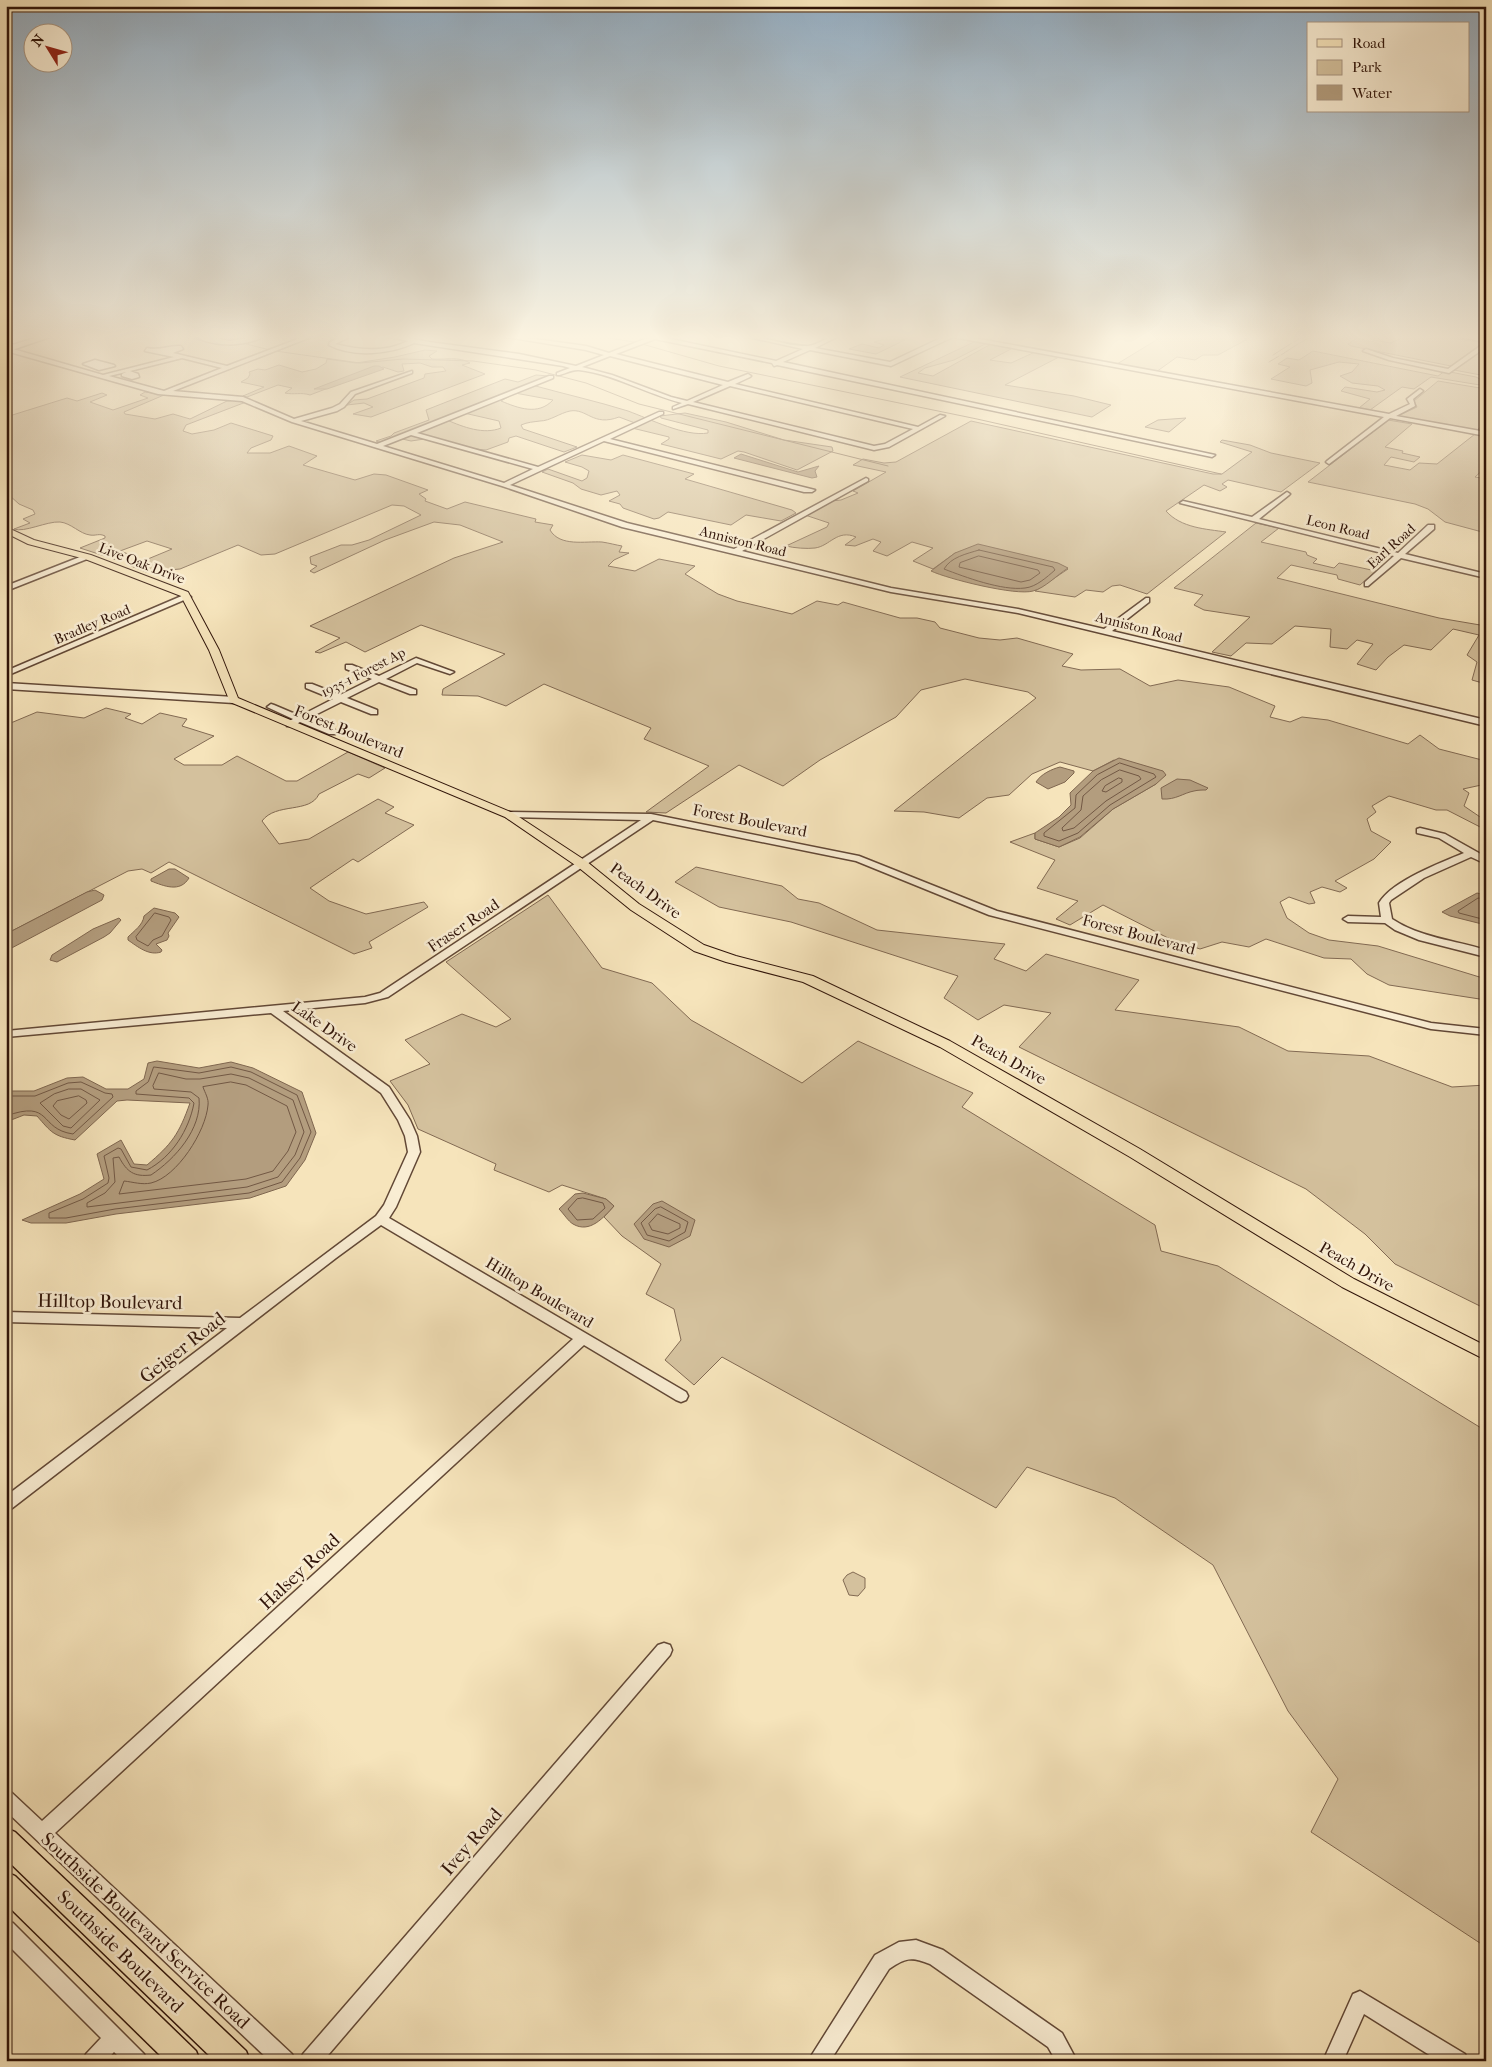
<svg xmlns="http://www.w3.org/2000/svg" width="1492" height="2067" font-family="'IM FELL French Canon',serif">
<rect width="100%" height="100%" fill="#f6e4bb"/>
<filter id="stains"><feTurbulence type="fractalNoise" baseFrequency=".004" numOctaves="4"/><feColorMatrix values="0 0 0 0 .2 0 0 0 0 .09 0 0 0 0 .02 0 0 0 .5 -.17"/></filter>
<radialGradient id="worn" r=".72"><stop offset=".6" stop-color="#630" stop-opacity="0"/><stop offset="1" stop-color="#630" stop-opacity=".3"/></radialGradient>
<!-- green -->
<g fill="#d4c19d" stroke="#826a53" fill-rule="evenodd">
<polygon points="1158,335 1255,335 1218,355 1203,355 1195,360 1177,357 1156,372 1117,364 1163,336"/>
<polygon points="1361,335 1375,337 1373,340 1391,343 1406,335 1435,335 1483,343 1451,366 1351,346 1348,344"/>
<polygon points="881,340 905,340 876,354 849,349 862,344 879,348 884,345 874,342"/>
<polygon points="976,341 987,343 954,360 925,368 918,373 933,376 991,344 1011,349 990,360 1011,363 1035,352 1059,357 1005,385 1074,396 1111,405 1092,417 900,377"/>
<polygon points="1486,346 1486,376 1454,370"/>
<path d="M425,350l12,1 -8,5 3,3c13,1 27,-3 38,4l-8,2 23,9 -114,43 -18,-3 20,-7 -9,-4 -17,2 7,-5 13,-1 57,-21 1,-4 21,-3 -3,-4h-11l-12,-4 -18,1 2,7 -6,1 -15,-5 -73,28c-9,-3 -16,0 -25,-2l7,-5 -14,-3 -31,12 -4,-1 21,-9 -23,-5 7,-4 2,-4 -1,-2 9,-3 7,1 14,-5 23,7 14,-3 10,-6 1,-4 29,4 39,-6z"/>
<polygon points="1313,351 1438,376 1445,371 1476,377 1486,382 1486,386 1431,377 1414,389 1402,387 1370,410 1359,408 1370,399 1341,391 1345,387 1377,392 1385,390 1378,386 1352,383 1340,376 1352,372 1359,364 1339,362 1310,370 1312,383 1306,386 1271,379 1290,367 1278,364 1287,358 1299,360"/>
<path d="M536,375l13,1 -17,9c32,9 64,16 96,26 22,8 57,26 80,22v-3l-47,-12 -1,-2 25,-3 41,9 58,18 48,7 1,4 -36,19 -53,-18 -6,-1 -17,8 -60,-15 8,-5v-2l-37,-9 14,-6 -5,-2 -6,3 -16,-6c-26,10 -32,-9 -49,-6 -10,2 -20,10 -30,10 -7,1 -12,1 -19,4l2,4 54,18 -13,5 -48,-16 -7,2 -1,4 -22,8 -34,-3 -21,-9 -20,3 -13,-3 -14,6 -8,-3 15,-5 3,-3 35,-13 -3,-10 79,-31 13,3zM515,393l38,7c-15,16 -35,8 -52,1zM464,413l35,8 2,7c-17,7 -38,-1 -54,-8z"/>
<polygon points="1438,381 1486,389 1486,423 1477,430 1398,416 1417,407 1414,401"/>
<path d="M145,392l19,3 -40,17 1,2 30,5 18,-5 17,5 37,-18 11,-1 8,2 -60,23 -3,6 9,3 22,-4 17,-7 42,13 -2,4 -20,8 -4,5h23l19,-7 28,10 -14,9 52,15 19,-6 12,1 42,15 -9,4 7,5 -1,2 22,8 18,-7 71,17 -1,3 18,3 -3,5c10,17 35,11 52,12 7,1 14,3 20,4l-3,6 10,1 -15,7 -6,6 27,5 24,-12 36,7 -10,8 33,20 19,7 55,13 25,-13 21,4 5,-3 57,16h17l18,4 5,6 39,10 21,2 17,-2 56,16 -11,12 19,4 39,-1 30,17 28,-6 51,7 46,19 -5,11 20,5 12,-5 26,3 80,24 12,-9 19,14 47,12v23l-23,5 6,4 -5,13 22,15v9l-39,-20h-11l-47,-14 -17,10 4,6 -9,7 4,12 20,11 -17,17 -39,22 12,7 -7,4 -18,-5 -12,5 5,11 -6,1 -20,-7 -9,5 7,16 22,15 20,7 49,6 108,33v21l-97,-15 -22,-11 -16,-15 -27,-1 -58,-19 -17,8 -27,-5 -22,7 -32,-11 -65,-33 -33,20 -14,-6 22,-18 -41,-13 18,-28 -45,-18 25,-9v6l24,8 21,-9 33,-29 43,-25 -42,-24 -21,11 -33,-9 -28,12 -23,21 -22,3 -28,20 -35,-6 -30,-1 142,-113 -8,-6 -63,-13 -44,11 -25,27 -76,43 -37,26 -44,-21 -73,48 -20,-1 63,-46 -65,-27 7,-11 -107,-44 -38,22 -28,-10 -36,-1 1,-6 62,-35 -84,-29 -56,27 -19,-10 -26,11 -5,-1 25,-14 -30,-12 144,-68 49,-16 -43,-17 -26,-3 -49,18 -71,33 -4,-2 7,-5 -6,-2 -1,-7 31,-12h11l17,-5 52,-25 -17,-9 -12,-1 -117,49 -14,1 -23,-10 -58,24 -34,3 -15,-6 41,-17 -25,-8 -27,10 11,4 -14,5 -37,-12 25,-10v-2c-6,-3 -9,0 -15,-1 -10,-1 -19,-12 -30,-13 -13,-1 -36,11 -46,7l16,-6 -7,-4 12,-5 -2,-4 -14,-6 -10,-9h-3v-78l61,-19 10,3 25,-8 5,2 -17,7 23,8 35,-12 -8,-3z"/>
<polygon points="1186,418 1169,432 1145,427 1158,420"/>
<polygon points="1388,420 1412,424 1385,447 1403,451 1402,453 1420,457 1414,462 1391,457 1384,465 1410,470 1419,463 1437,464 1475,434 1486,436 1486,467 1475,477 1486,479 1486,533 1445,522 1428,509 1415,504 1308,482"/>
<path d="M971,421l242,53h9l30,-22 -32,-10 2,-2 28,5 21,8 49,10 -39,29 -53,-12 -6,4 5,3 -7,4 -16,-6 -38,26c15,17 40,18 60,21l-79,62 -27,-9 -8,1 -9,6 -17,-2 -11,7 -40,-6 33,-22 -113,-16 -22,16 -20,-8 20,-13 -21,-6 -25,14 -14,-5 8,-9 -8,-3 -18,7 -10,-1 11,-8c-19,-8 -26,9 -41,11 -8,1 -21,0 -29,-2l41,-19 2,-4 -24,-8 26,-14 10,-1 17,-7 -5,-2 33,-19 -33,-7 10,-6 21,4 12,-1z"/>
<polygon points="582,455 611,460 623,455 694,474 685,479 792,510 796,513 781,521 746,515 731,525 668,512 659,518 654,519 623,508 620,504 609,501 620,495 617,491 601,495 581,489 573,483 542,472 548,469 582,481 587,478 589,471 582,467 565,462"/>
<polygon points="1256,523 1279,528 1261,542 1306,552 1307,555 1317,559 1313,563 1334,568 1339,563 1376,571 1360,585 1338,579 1337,575 1291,565 1277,578 1439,618 1486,626 1486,684 1472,680 1477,662 1467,655 1479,635 1453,629 1431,650 1404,645 1388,657 1376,670 1357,664 1373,644 1357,640 1347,649 1330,647 1331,629 1295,626 1272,644 1246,643 1231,656 1212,652 1250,617 1204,610 1194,605 1203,595 1174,588"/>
<path d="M106,708l25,6 -6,4 17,6 18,-11 27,6 -5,7 32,10 -40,23 10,6h38l15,-9 49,25h11l51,-29 37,16 -16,10 -11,-4 -39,20c-9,20 -43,8 -57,27l17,23 30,-5 69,-40 16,8 -9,6 29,12 -56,37 -5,-3 -43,29 19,13 37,13 58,-12 4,5 -59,35 3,6 -18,6 -185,-92 -18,11 -9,-4 -14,2 -122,63v-209l31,-13 47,6z"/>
<polygon points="696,867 782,886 798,899 819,903 877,930 1005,944 994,959 1026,971 1046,954 1139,980 1115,1010 1239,1027 1288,1051 1369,1056 1452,1087 1486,1085 1486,1309 1395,1264 1365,1234 1306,1189 1019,1047 1051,1013 1004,1005 978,1020 944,998 958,976 791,922 719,907 675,882"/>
<polygon points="548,895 602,968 652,983 691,1020 802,1083 858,1041 973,1093 962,1107 1155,1225 1161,1251 1218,1266 1486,1431 1486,1947 1311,1832 1338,1779 1288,1711 1213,1565 1115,1498 1027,1467 996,1508 722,1357 694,1385 665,1360 681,1340 674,1309 646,1294 661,1264 622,1236 604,1217 614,1206 606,1199 562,1185 549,1192 494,1170 496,1164 418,1129 408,1105 390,1081 430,1064 405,1040 462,1014 496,1027 511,1019 446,962"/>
<polygon points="853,1572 865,1578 865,1588 858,1596 849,1595 843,1580 847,1575"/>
</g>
<!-- water -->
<g fill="#b39d7e" stroke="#7f664f">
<polygon points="374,366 379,366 384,369 327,389 314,389"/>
<polygon points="741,454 798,472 819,466 815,471 817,477 812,478 734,458"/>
<path d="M978,544l80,19 10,5c-11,7 -23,20 -35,23 -17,5 -85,-12 -102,-20l24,-18z"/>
<polygon points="1119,758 1163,771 1166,775 1156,784 1113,809 1080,837 1059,847 1035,839 1035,833 1059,817 1071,805 1070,793 1093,771"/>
<path d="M1060,767l14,4v2l-9,9 -17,7 -12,-7c5,-8 16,-13 24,-15z"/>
<path d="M1177,779l13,1 18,8 -2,2c-4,0 -8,0 -12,1 -11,2 -18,9 -32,8l-1,-11z"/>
<path d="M169,869h6l14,9c-9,15 -25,8 -38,3v-2z"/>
<polygon points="95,890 104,895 102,900 6,951 6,934 87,892"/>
<polygon points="1477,893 1486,895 1486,925 1450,916 1442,912"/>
<path d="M154,908l21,5 4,4 -11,16 1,3 -2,4 -11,4 6,6 -1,2c-12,4 -23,-5 -33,-12v-3c6,-6 15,-12 16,-21z"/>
<polygon points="119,918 121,920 110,933 104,937 57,962 50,960 52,955 93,929"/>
<path d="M157,1061l42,7 32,-6 22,6 49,24 14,41 -11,27 -19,26 -36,12 -134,16 -50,9h-35l-9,-3 58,-26 24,-15 -7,-25 24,-14 13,24 13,1c25,-21 32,-31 43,-62l-63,-3 -10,1 -42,39c-22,-4 -24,-8 -38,-24l-13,-1 -18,7v-31h28l33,-13 16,-1 23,12h22l16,-10 4,-16z"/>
<path d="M583,1193l23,6 8,7c-10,11 -24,28 -41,18 -5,-3 -9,-10 -14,-15l16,-15z"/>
<polygon points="662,1201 695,1220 690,1236 669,1247 644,1239 634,1224 653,1204"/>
</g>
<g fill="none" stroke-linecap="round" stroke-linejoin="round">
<!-- shore -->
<g stroke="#725844" stroke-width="1">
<path d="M979,550l74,17 2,3c-8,7 -19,17 -30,18 -23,3 -60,-11 -81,-19 7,-12 22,-15 35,-19z"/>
<polygon points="979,556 1038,570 1040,573 1030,580 1021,582 959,567 960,563"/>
<polygon points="1120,763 1154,774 1156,777 1110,805 1078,833 1059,841 1044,836 1044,833 1075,808 1076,795 1097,775"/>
<polygon points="1120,770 1139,776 1141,779 1106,801 1074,828 1063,831 1062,828 1081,810 1083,796 1101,780"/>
<polygon points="1119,778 1122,779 1122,782 1106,792 1102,791 1105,786"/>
<polyline points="1486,899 1478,898 1458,911 1459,913 1486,920"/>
<polygon points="155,913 169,917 171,920 162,936 153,940 148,946 137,940 136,937"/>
<path d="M154,1067l45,6 32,-6 20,5 46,23 14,37 -11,26 -18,24 -33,11 -134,16 -49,9h-17v-5l34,-14 25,-16 1,-5 -5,-22 14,-8 3,1 10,18 16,3c25,-13 42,-40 47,-67l-5,-5 -53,-4v-3l12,-9z"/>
<path d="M159,1073l27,6h14l31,-5 18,4 44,22 11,32 -9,23 -17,22 -31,10 -160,20v-4l18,-10 10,-11 -2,-24 6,-1c8,15 15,20 32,18 24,-16 51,-46 48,-77l-8,-6 -37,-3 -1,-3z"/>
<path d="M231,1082l15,3 41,21 9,26 -8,19 -15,20 -27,8 -127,15 5,-13c9,1 18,4 27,2 26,-6 55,-52 57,-78 1,-6 -3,-12 -5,-18z"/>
<polygon points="69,1089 81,1089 100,1100 71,1128 63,1126 40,1103 54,1094"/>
<path d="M6,1096h29l33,-13 13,-1 24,11 7,1 1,3 -40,37c-35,-5 -20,-35 -67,-18"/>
<polygon points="79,1096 86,1100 87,1103 69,1119 61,1115 53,1106 57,1101"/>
<polygon points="583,1198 603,1203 605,1208 593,1219 577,1220 568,1209 577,1199"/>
<polygon points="661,1207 688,1222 685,1232 669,1241 647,1235 641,1223 655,1209"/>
<polygon points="658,1214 680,1224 680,1228 668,1234 652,1230 649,1224"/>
</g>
<!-- stream -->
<g stroke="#7f664f" stroke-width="1">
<polyline points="216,335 237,341"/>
<polyline points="591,335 634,342"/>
<polyline points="1443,335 1485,342"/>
<polyline points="1294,342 1305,335"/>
<polyline points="242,343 270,350"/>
<polyline points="1300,343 1313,335"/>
<polyline points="642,344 719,366 977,419 1221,474"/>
<polyline points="275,351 360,363 403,359 473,361 536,370 586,383 639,404 888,466"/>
<polyline points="1273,355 1292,343"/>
<polyline points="1281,355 1298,344"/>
<polyline points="1269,362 1279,356"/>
</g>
<defs>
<g id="minor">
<path d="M191,335h9l29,6 37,-6c-21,13 -54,12 -75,0z"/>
<path d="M308,335h8l-143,56 70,6 51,22 38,-11 8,-4 11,-12 61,-21v2l-57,21 -11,13 -7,4 -36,10 76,23 172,-68h4v2l-136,55 121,34 121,-55h4v2l-53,25 205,51 -3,2h-8l-200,-51 -94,44 117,38 107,26 132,-71 2,1v2l-126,70 149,37 127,21 86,20 42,-31h3v4l-37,29 374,89v6l-468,-113 -127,-21 -269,-65 -120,-41 -210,-64 -50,-21 -84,-7 -152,-43v-4l97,28 71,-18 -29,-6 2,-3c12,3 22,-3 34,-2l2,3 -10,4 54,13zM182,358l40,10 -58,23 -55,-15 17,-4 -4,2v2l10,3 7,-2 -1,-3 -8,-3zM411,435l122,34 -29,14 -121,-37z"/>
<path d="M347,335h7l-19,9c24,6 49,9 73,-3l-27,-6h11l37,7 90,12 57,12 28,-11 -18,-5 -92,-15h13l79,11 23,7 46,-18h8l-2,2 115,24 27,-12 -64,-14c23,0 45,11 68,11 11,0 21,-11 34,-11l-26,13 75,14 57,-27h11l431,79 21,-10 -3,-5 13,-10 3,2 -10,8 2,7 -19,10 90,16v4l-96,-18 -61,46 -3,-2 1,-1 57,-44 -431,-80 -62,29 -81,-16 -27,12 432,93 -3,2 -435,-92 -3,1 -2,-3 -117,-24 -39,15 112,28 20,-8 3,2 -1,1 -15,7 183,43 22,-12 5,1 -56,31 -15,3 -186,-46 -15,5v-2l9,-4c-35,-9 -68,-29 -103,-33 -8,-1 -15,5 -22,5v-2l13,-5 -7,-2 -149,-23c-23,11 -61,15 -85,2l1,-3zM610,356l113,29 -36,16 -16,-4 -59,-22 -30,-8zM730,386l183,43 -28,15 -11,2 -181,-44z"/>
<polygon points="1243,335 1250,335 1245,338"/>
<polygon points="1486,342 1486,347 1449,373 1389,360 1363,351 1366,349 1393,358 1448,369"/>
<polygon points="95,360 114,365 115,366 99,370 83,364"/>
<polygon points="1287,492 1290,494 1289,495 1259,519 1398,553 1428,525 1434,525 1434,529 1405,554 1486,574 1486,578 1401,558 1368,586 1365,586 1365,582 1394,556 1180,503 1183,501 1252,517"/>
<polygon points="85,555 92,557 6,591 6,586"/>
<polygon points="184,595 191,597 6,676 6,671"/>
<polygon points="416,658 454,672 450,674 417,663 386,679 416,690 416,694 410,694 379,682 347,698 377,710 377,714 371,714 341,702 307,719 335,730 335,734 329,734 300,722 293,726 287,726 287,722 293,719 267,707 271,704 274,705 300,716 333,699 306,688 306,684 312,684 340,695 372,679 346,669 346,665 352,665 379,676"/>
<polygon points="6,683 234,697 238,700 234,703 6,689"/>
<polygon points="509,812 651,814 859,856 997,911 1431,1023 1486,1029 1486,1035 1431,1029 989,915 856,861 653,820 388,997 365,1003 283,1011 389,1087 410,1120 417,1136 420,1152 396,1207 389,1218 686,1392 688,1396 686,1400 681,1402 676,1400 584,1345 55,1833 292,2054 295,2061 270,2061 6,1811 6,1791 12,1793 42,1821 573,1339 381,1225 336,1258 11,1509 6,1511 6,1496 227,1328 6,1322 6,1312 240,1318 376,1216 384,1205 408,1152 405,1136 398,1120 381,1093 271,1013 6,1037 6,1031 365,997 380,993 641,820 506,817 506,813"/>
<path d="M1420,828l25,6 41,23v7l-15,-7 -47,21 -33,22 -2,3 3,16c29,19 62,21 94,31v7l-67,-17 -24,-10 -10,-7 -37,-1 -5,-3 5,-3 33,1 -2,-14c13,-22 61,-40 85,-50l-25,-15 -22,-5v-4z"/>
<polygon points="664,1643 670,1645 672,1650 670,1655 323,2061 300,2061 303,2054 658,1645"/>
<polygon points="6,1921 13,1923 144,2054 147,2061 123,2061 114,2052 106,2061 83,2061 86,2054 101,2038 6,1943"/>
<path d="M916,1940l27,10 119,83 15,28h-21l-8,-14 -118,-83c-19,-8 -25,-6 -41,5l-59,92h-22l67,-106 24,-13z"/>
<polygon points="1360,1991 1465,2054 1468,2061 1439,2061 1364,2014 1343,2061 1323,2061 1353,1994"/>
</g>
<g id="major">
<polygon points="1455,335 1486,338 1486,342 1458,337"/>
<polygon points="6,527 34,540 91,555 188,592 219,650 238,698 513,813 586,861 639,904 704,945 736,956 813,976 950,1041 1140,1149 1354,1279 1486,1346 1486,1360 1342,1287 1130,1157 940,1047 803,982 726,962 694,951 631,910 578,867 505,817 230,702 209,650 181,596 85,559 28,544 6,533"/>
</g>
<g id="highway">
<polygon points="44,335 56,335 6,352 6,347"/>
<polygon points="6,1828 15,1832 246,2051 250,2061 215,2061 6,1859"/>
<polygon points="6,1872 15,1876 196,2051 200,2061 166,2061 6,1904"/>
</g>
</defs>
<!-- minor casing -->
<use href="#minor" stroke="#624836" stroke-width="3"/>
<!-- major casing -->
<use href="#major" stroke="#301409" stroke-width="2"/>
<!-- highway casing -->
<use href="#highway" stroke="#301409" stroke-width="3"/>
<!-- minor -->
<use href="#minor" fill="#f9edd3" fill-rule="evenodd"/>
<!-- major -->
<use href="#major" fill="#f6e4bb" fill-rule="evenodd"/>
<!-- highway -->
<use href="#highway" fill="#f6e4bb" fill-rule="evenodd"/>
</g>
<!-- sky -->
<linearGradient id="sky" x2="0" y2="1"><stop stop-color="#93abbe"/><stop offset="0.54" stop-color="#fbf3e0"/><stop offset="1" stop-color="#fbf3e0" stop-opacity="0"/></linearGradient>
<rect width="1492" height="624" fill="url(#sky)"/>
<g text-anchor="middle" stroke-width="5" stroke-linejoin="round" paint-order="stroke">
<!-- far-street labels -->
<g font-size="14" fill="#301409" stroke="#f9edd3">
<text transform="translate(1338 527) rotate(14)" y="5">Leon Road</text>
<text transform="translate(743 541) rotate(14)" y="5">Anniston Road</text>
<text transform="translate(1391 546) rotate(-42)" y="5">Earl Road</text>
<text transform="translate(142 563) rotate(21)" y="5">Live Oak Drive</text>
<text transform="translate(92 624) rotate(-23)" y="5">Bradley Road</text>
<text transform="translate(1139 627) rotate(14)" y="5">Anniston Road</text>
<text transform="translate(363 672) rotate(-27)" y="5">1935-1 Forest Ap</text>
</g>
<!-- street labels -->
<g font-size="16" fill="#301409" stroke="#f9edd3">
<text transform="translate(349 731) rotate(22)" y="6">Forest Boulevard</text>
<text transform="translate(750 820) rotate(11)" y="6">Forest Boulevard</text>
<text transform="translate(646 890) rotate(36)" y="6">Peach Drive</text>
<text transform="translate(463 925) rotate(-34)" y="6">Fraser Road</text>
<text transform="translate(1139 934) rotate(15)" y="6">Forest Boulevard</text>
<text transform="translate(325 1026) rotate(35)" y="6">Lake Drive</text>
<text transform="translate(1009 1059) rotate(30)" y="6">Peach Drive</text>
<text transform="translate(1357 1266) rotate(30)" y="6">Peach Drive</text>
<text transform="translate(540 1292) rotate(31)" y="6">Hilltop Boulevard</text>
</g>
<!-- near-street labels -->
<g font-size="19" fill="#301409" stroke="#f9edd3">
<text transform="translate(110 1301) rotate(1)" y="7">Hilltop Boulevard</text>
<text transform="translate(182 1347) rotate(-38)" y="7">Geiger Road</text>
<text transform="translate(299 1571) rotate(-43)" y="7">Halsey Road</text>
<text transform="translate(471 1841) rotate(-49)" y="7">Ivey Road</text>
<text transform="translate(146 1930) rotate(43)" y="7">Southside Boulevard Service Road</text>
<text transform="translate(121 1951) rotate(44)" y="7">Southside Boulevard</text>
</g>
</g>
<!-- margin -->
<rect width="1492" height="2067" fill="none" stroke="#f6e4bb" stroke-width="25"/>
<rect x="8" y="8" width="1477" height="2052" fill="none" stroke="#301409" stroke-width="2.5"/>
<rect x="12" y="12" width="1467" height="2042" fill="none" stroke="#301409"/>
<!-- legend -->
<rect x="1307" y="22" width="162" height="90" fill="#f9edd3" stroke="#a99682"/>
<rect x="1317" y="39" width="25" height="8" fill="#f6e4bb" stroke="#a99682"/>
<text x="1352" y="48" font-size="15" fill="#301409">Road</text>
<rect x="1317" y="60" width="25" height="15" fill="#d4c19d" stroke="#a99682"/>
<text x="1352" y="72" font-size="15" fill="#301409">Park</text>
<rect x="1317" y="85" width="25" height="15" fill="#b39d7e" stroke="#a99682"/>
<text x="1352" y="98" font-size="15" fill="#301409">Water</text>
<!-- north arrow -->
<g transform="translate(48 48) rotate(307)"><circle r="24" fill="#f9edd3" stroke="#a99682"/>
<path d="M0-4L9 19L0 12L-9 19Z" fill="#8f2418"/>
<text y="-8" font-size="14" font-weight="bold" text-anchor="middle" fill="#301409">N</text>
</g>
<rect width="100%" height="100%" filter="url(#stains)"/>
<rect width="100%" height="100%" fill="url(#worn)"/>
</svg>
